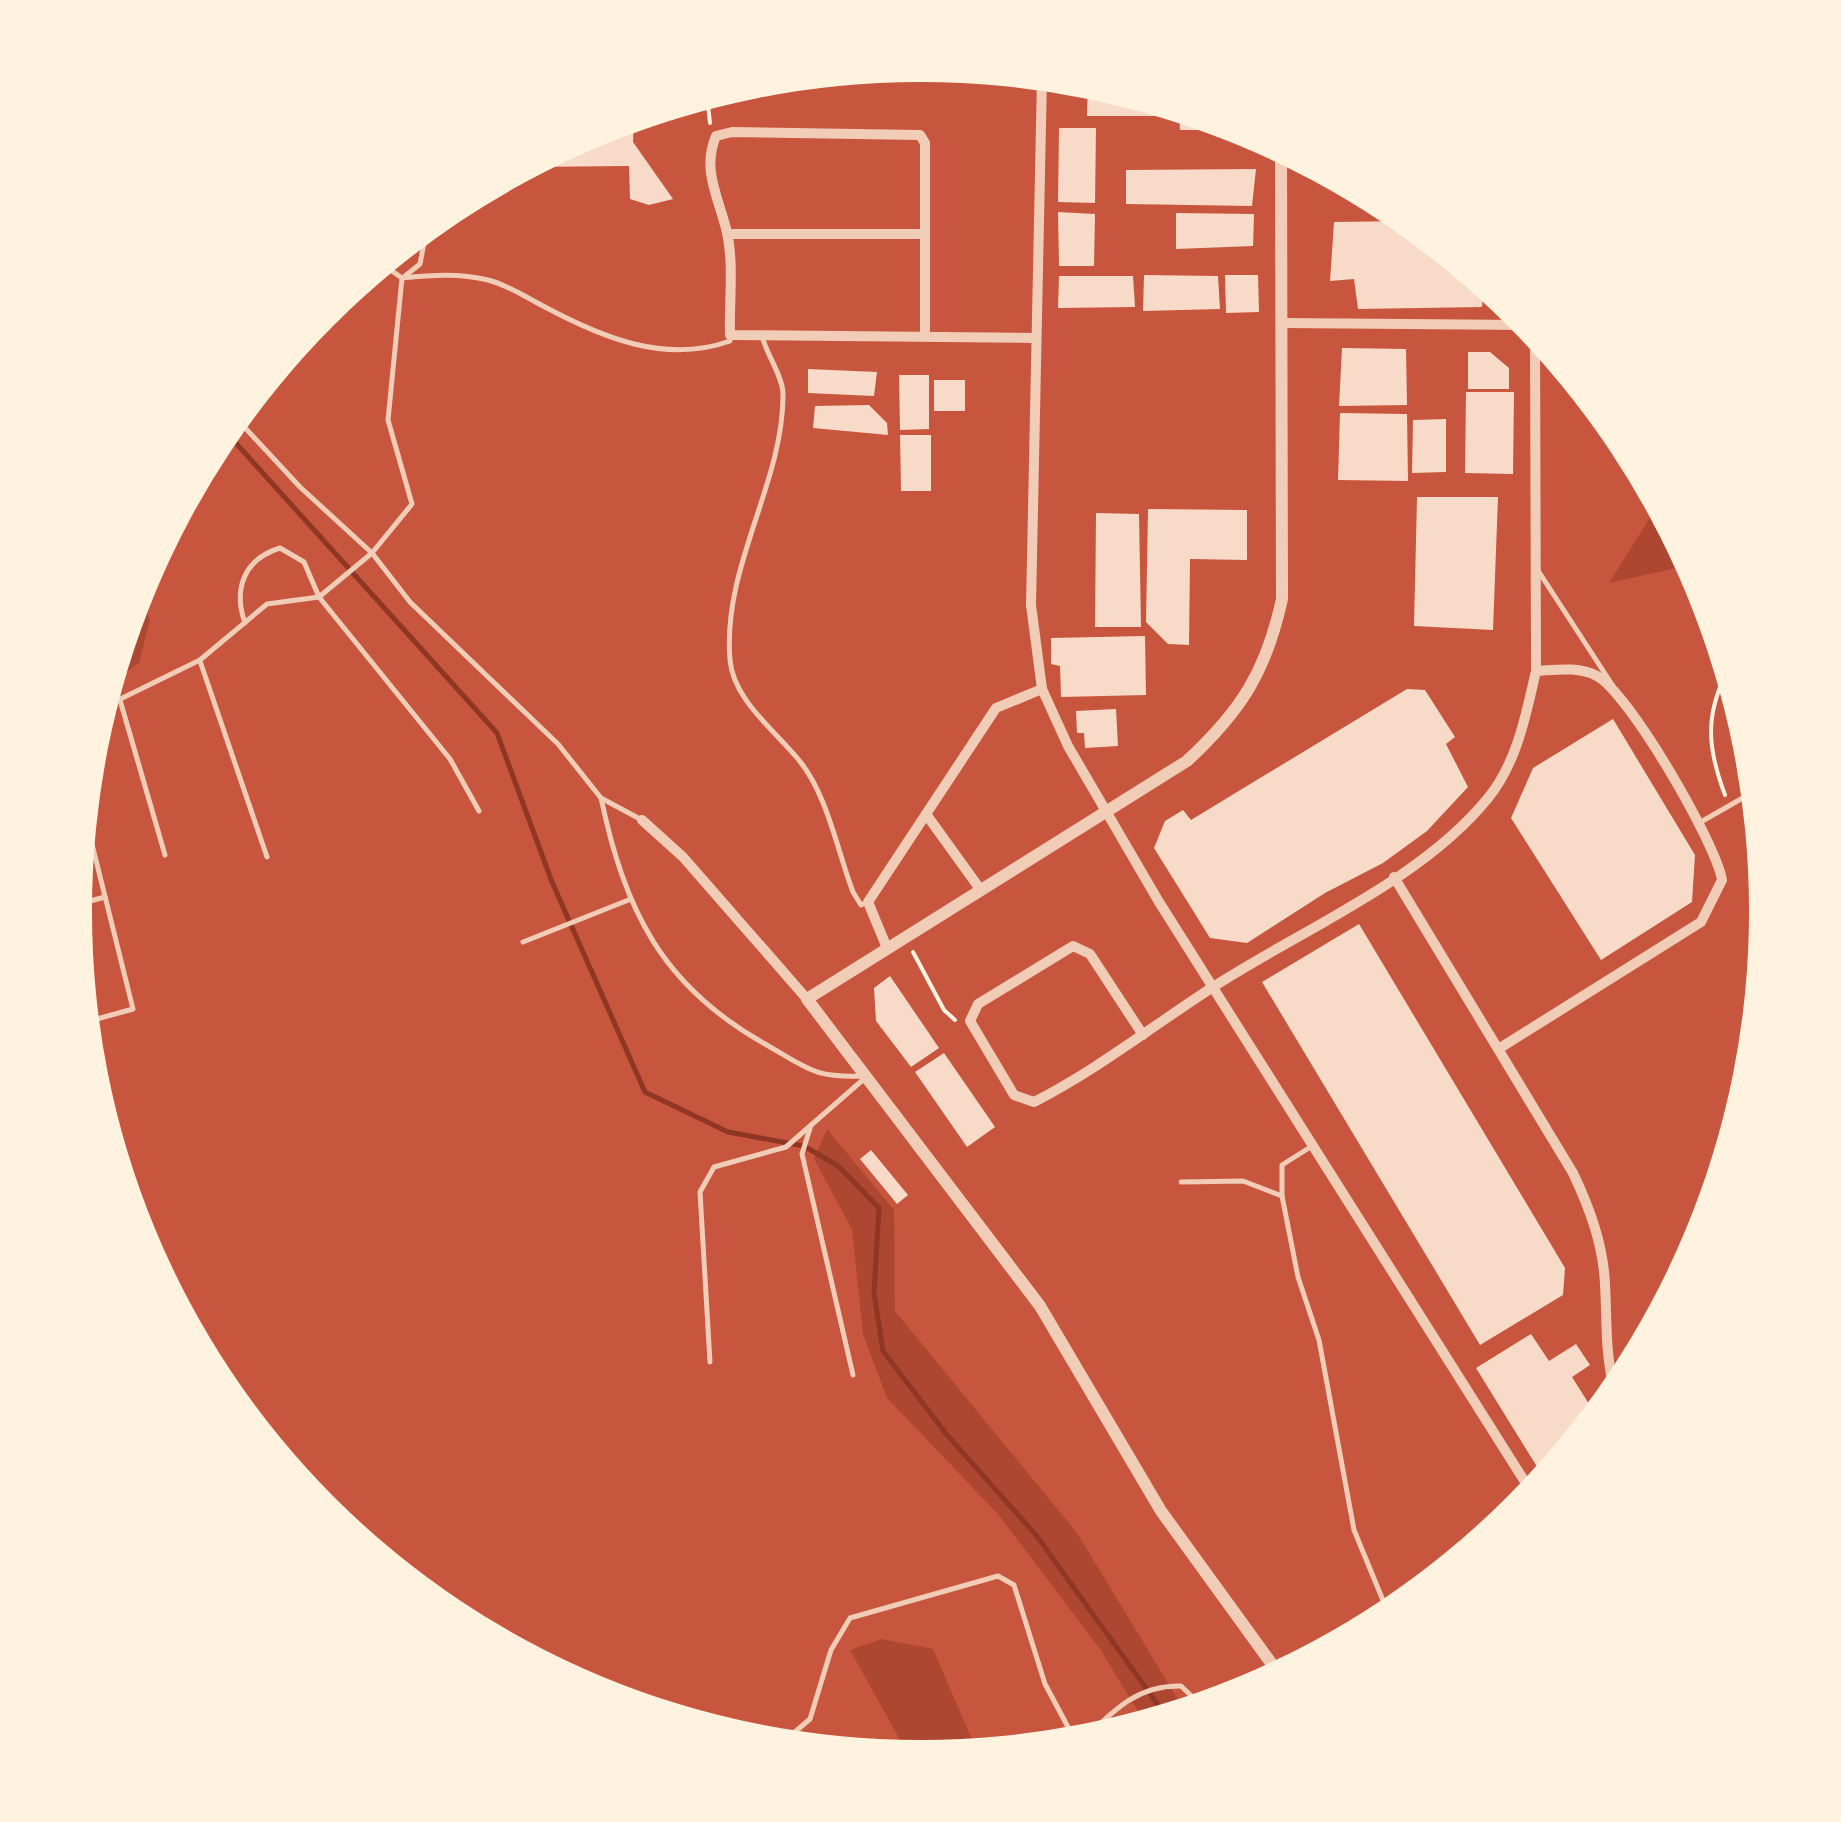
<svg xmlns="http://www.w3.org/2000/svg" width="1841" height="1822" font-family="Jost,sans-serif">
<rect width="100%" height="100%" fill="#c8553d"/>
<!-- green -->
<g fill="#ae4732">
<polygon points="1658,505 1690,565 1609,583"/>
<polygon points="137,595 150,619 139,663 110,683"/>
<polygon points="827,1129 894,1210 895,1311 1077,1533 1185,1711 1145,1723 1100,1649 997,1513 887,1398 863,1334 852,1229 814,1159"/>
<polygon points="881,1639 933,1649 977,1751 909,1756 850,1650"/>
</g>
<g fill="none" stroke-linecap="round" stroke-linejoin="round">
<!-- stream -->
<polyline stroke="#8f3625" stroke-width="5" points="225,431 497,733 552,882 645,1092 728,1132 804,1146 838,1166 879,1208 874,1293 883,1351 947,1435 1036,1535 1166,1716"/>
</g>
<!-- building -->
<g fill="#f7dbc8">
<polygon points="1088,82 1161,104 1161,116 1087,116"/>
<polygon points="1168,106 1243,129 1243,130 1180,130 1179,114 1167,113"/>
<polygon points="634,118 633,142 673,199 649,205 630,199 629,166 526,167 597,129"/>
<polygon points="1059,128 1096,128 1095,203 1058,202"/>
<polygon points="1256,169 1252,206 1126,204 1126,170"/>
<polygon points="1058,212 1095,214 1094,266 1059,266"/>
<polygon points="1176,213 1254,214 1253,246 1176,249"/>
<polygon points="1407,221 1484,285 1482,307 1358,309 1354,279 1330,281 1334,222"/>
<polygon points="1144,275 1218,276 1220,309 1143,311"/>
<polygon points="1225,275 1258,275 1259,312 1226,313"/>
<polygon points="1059,276 1133,276 1135,307 1058,308"/>
<polygon points="1342,348 1406,349 1407,405 1339,406"/>
<polygon points="1468,352 1490,352 1509,368 1509,389 1468,389"/>
<polygon points="808,369 877,372 874,396 808,393"/>
<polygon points="899,375 929,375 929,429 900,430"/>
<rect x="934" y="380" width="31" height="31"/>
<polygon points="1466,392 1514,392 1513,474 1465,473"/>
<polygon points="869,405 887,423 888,435 813,428 815,406"/>
<polygon points="1340,413 1407,414 1408,481 1338,480"/>
<polygon points="1446,419 1446,472 1412,473 1413,420"/>
<polygon points="900,435 931,435 931,491 901,491"/>
<polygon points="1417,497 1498,497 1493,630 1414,626"/>
<polygon points="1148,509 1247,510 1247,560 1190,559 1189,645 1168,644 1146,622"/>
<polygon points="1096,513 1139,514 1141,627 1095,627"/>
<polygon points="1145,636 1146,695 1061,697 1060,666 1051,664 1051,638"/>
<polygon points="1407,689 1425,690 1455,737 1446,744 1468,787 1427,831 1383,863 1325,893 1247,943 1210,938 1154,848 1165,821 1183,810 1191,820"/>
<polygon points="1116,709 1118,746 1085,748 1084,733 1077,733 1076,711"/>
<polygon points="1613,719 1695,855 1692,902 1601,960 1511,818 1533,768"/>
<polygon points="1359,924 1565,1268 1563,1295 1480,1345 1262,982"/>
<polygon points="890,976 939,1048 911,1067 876,1021 874,988"/>
<polygon points="944,1053 995,1127 967,1147 915,1072"/>
<polygon points="871,1150 908,1195 897,1204 860,1159"/>
<polygon points="1531,1334 1549,1361 1576,1344 1590,1365 1572,1377 1596,1415 1544,1478 1476,1368"/>
</g>
<g fill="none" stroke-linecap="round" stroke-linejoin="round">
<!-- path -->
<g stroke="#fff3e0" stroke-width="4">
<polyline points="707,96 710,123"/>
<path d="M1725,795c-18,-48 -20,-79 2,-124"/>
<polyline points="913,952 944,1010 955,1020"/>
</g>
<!-- service -->
<g stroke="#f1ccb7" stroke-width="5">
<polyline points="382,264 402,278 388,420 412,504 372,553 319,597 450,759 479,811"/>
<polyline points="405,276 420,264 427,227"/>
<path d="M402,278c29,-3 58,-5 86,2 20,5 39,18 57,27 58,31 121,57 185,34v-6"/>
<path d="M762,336c4,17 20,39 21,57 1,90 -61,173 -53,267 3,39 45,71 68,99 29,34 39,91 55,133l8,13 5,-2"/>
<polyline points="236,418 300,487 372,553 410,602 558,744 601,798 640,819"/>
<polyline points="1537,569 1613,686"/>
<polyline points="200,661 267,857"/>
<polyline points="120,700 165,855"/>
<path d="M102,708l98,-48 67,-56 52,-7 -15,-35 -24,-14c-36,11 -47,41 -35,75"/>
<path d="M601,798c24,113 61,188 164,246 44,25 48,34 100,32"/>
<polyline points="84,812 133,1009 86,1022"/>
<polyline points="1699,823 1755,791"/>
<polyline points="75,905 105,897"/>
<polyline points="523,942 631,899"/>
<polyline points="811,1125 802,1154 853,1375"/>
<polyline points="1312,1146 1282,1165 1282,1196 1298,1277 1319,1340 1354,1530 1389,1615"/>
<polyline points="1181,1182 1243,1181 1282,1196"/>
<polyline points="710,1362 700,1192 714,1167 786,1147 865,1078"/>
<path d="M1082,1741c30,-29 54,-56 99,-55l21,20"/>
<polyline points="782,1743 810,1719 831,1650 850,1618 998,1576 1014,1585 1045,1684 1076,1742"/>
</g>
<!-- minor -->
<g stroke="#f1ccb7" stroke-width="10">
<polyline points="1042,77 1031,605 1042,689 1068,746 1159,902 1532,1493"/>
<polyline points="728,234 923,234"/>
<polyline points="1283,323 1528,325"/>
<path d="M925,335v-192l-5,-8 -188,-3 -16,4c-15,35 4,64 11,97 7,31 2,70 3,102l306,3"/>
<polyline points="926,814 980,889"/>
<polyline points="642,820 683,857 807,999"/>
<path d="M1394,877l179,296c17,36 30,71 32,111 2,37 0,72 10,108"/>
<polyline points="887,948 868,902 996,708 1042,689"/>
<path d="M1143,1035l-53,-81 -17,-8 -95,58 -8,17 44,74 20,7c63,-32 120,-77 179,-115 88,-57 209,-107 275,-189 29,-35 38,-84 48,-127l-1,-338"/>
<path d="M1500,1048l201,-126 21,-42c-6,-37 -93,-187 -125,-204 -19,-10 -41,-6 -61,-5"/>
</g>
<!-- tertiary -->
<path stroke="#f1ccb7" stroke-width="12" d="M1279,1674l-118,-163 -121,-205 -233,-307 380,-238c54,-50 79,-89 95,-162l-1,-450"/>
</g>
<!-- crop -->
<path d="M0 0H1841V1822H0ZM920 82H921A828 828 0 0 1 1749 910V912A828 828 0 0 1 921 1740H920A828 828 0 0 1 92 912V910A828 828 0 0 1 920 82Z" fill="#fff3e0" fill-rule="evenodd"/>
</svg>
